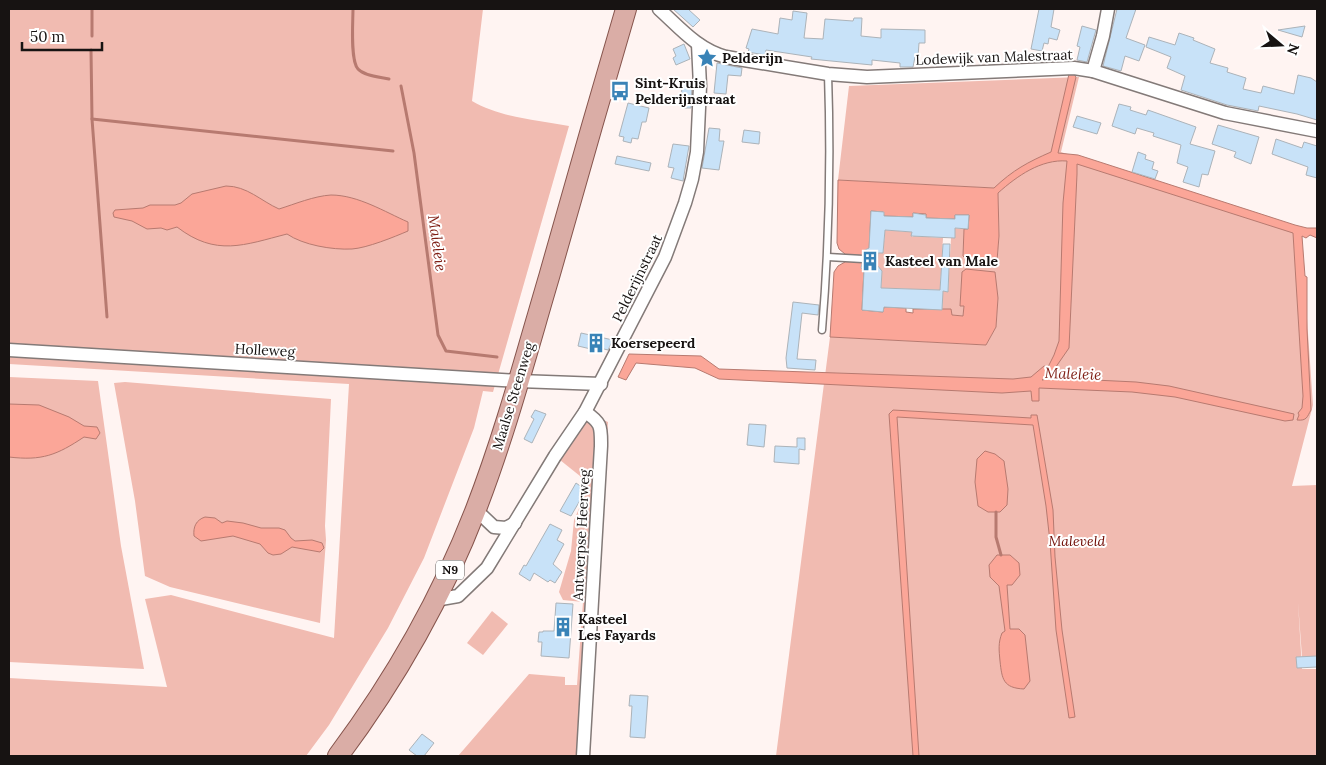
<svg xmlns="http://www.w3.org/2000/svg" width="1326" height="765" font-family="Lora,serif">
<rect width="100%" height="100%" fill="#fff4f2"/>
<!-- green -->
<g fill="#f1bbb1">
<path d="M9,9h474l-11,92c29,17 66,19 97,25l-76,266 -10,-1 -9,37 -50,130 -36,70 -59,97 -23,31h-297v-78l158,9 -22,-88 26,-4 163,43 15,-254 -340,-20z"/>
<polygon points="1079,77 1061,152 1301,232 1313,405 1292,486 1317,485 1317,656 1302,657 1298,602 1302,669 1317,669 1317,756 776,756 830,337 986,345 996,327 998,298 960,306 964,306 963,316 951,315 951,309 942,310 943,291 948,291 951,238 955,238 955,228 964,229 963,256 997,261 999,236 998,193 994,188 838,180 849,86"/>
<polygon points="885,230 912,232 912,237 914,236 943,238 940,290 881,288 882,271 878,270 879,268 877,266 878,253 883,253"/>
<polygon points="9,377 98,381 121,546 144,669 9,662"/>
<polygon points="125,382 331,399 325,526 326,540 320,623 170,587 145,576 135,501 114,383"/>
<polygon points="585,412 608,422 590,756 458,756 529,674 565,677 565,685 577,685 583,602 563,600 559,592 571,551 574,520 588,488 580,476 555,456"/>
<polygon points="492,611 508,624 483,655 467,643"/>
</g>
<!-- water -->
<g fill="#fba698" stroke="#b77a70">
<path d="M1073,73l3,4 -18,76 20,2 217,70 12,3h10v10l-7,-3 -4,3 -4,-2 3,40 2,1v52l4,81c-4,7 -4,11 -14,10l2,-5 -1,-2 4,-5 1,-12 -10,-163 -216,-69v10l-8,174 -18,26 -9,6 11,-2 83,4 33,4 125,28 -1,6 -8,1 -110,-24 -43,-5 -93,-4v13h-7l-1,-10 -29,2 -283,-14 -24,-11 -59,-5 -10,17 -8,-3 11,-23 72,2 18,13 294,10 18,-2 13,-11 4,1 6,-12 5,-14 4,-138 4,-42c-26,-2 -50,15 -69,32l1,43 -2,25 -30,-1 -4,-4 1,-27h4l1,-14h-14v4l-29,-1v-4l-13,-1v4l-29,-1 -1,-4 -12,-1 -2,40 -5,2 -2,13 2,3 -2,41 21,2 1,-5 22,1v4l7,1v-4h38l1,6 11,1 1,-10h-4l2,-34 4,-3 29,3 3,26 -2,29 -10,18 -156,-8 4,-65 4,-6 7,-4v-8l-6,-5 -2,-6 1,-63 156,8c19,-18 34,-26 57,-36l18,-78z"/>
<path d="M226,186c21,0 35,15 53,23 16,-5 35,-13 52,-14 27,0 54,17 77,27v9c-14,6 -41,17 -56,18 -20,1 -49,-4 -65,-15 -43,11 -71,23 -110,-7l-10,3 -6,-2 -14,1 -15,-8 -18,-4 -1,-4 2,-3 28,-2 7,-3h25l6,-2 11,-9z"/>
<path d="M9,404l30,1 30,12 15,9 13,1 3,6 -4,6 -12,-2c-27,18 -42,24 -75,20z"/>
<polygon points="893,410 1031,418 1031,415 1037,415 1053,510 1055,557 1062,630 1075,717 1069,718 1056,630 1050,542 1046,506 1033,425 897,417 919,756 913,756 889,414"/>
<polygon points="985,451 995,454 1004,461 1008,489 1007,505 1000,512 988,512 978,506 975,482 977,459"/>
<path d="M205,517l10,1 7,5 5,-2 16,2 18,5h18l6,2 6,8 4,3 17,-1 10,3 2,5 -4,4 -28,-5 -11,7 -8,1 -5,-2 -8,-9 -27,-8 -32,5 -7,-5c-1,-9 2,-16 11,-19z"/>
<path d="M997,555h13l9,8 1,12 -8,10h-5l3,44h9l6,6 5,46 -6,8c-21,-1 -22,-10 -24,-28 -1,-11 -2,-18 2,-28l3,-2 -6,-45 -9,-9 -1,-12z"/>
</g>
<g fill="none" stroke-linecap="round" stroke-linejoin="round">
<!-- stream -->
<g stroke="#b77a70" stroke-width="3">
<path d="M353,9c0,13 -3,51 5,60 6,7 22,8 31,10"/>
<polyline points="92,36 92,9"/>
<polyline points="91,50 92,119 107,317"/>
<polyline points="401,86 414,153 438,335 446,351 497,357"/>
<polyline points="92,119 393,151"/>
<polyline points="996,512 996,537 1001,555"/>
</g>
</g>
<!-- building -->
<g fill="#c8e2f8" stroke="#acb3b9">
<polygon points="673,9 688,9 700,20 693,27"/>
<polygon points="1039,9 1054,9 1051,27 1060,30 1057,40 1049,38 1048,44 1044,43 1042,51 1031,49"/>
<polygon points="1117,9 1136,9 1126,38 1145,45 1139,61 1125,56 1121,71 1103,66"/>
<polygon points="793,11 807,13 804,38 823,39 825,19 853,21 854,18 862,18 861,36 881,38 881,29 925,30 925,43 919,43 918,57 915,57 913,67 900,67 900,63 872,60 872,65 811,59 812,57 766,50 765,55 748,52 749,49 746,48 752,29 778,34 780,18 792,20"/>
<polygon points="1082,26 1096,30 1087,62 1077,60 1080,47 1077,46"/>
<polygon points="1305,26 1302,37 1278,30"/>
<polygon points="1179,33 1194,38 1193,40 1215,49 1210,63 1228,68 1227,72 1246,78 1243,89 1261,93 1263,86 1294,94 1298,75 1311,78 1317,82 1317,120 1297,114 1259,106 1258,111 1227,105 1181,90 1185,76 1167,68 1171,57 1146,47 1149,37 1175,45"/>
<polygon points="684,44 690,59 676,65 673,58 676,56 673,49"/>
<polygon points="717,63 742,68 741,76 728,75 726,94 714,93"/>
<polygon points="682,83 692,84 691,108 681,108"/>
<polygon points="628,103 649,108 646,122 642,122 638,139 632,138 631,143 623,141 624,137 619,136"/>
<polygon points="1119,104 1131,107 1130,110 1146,115 1148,110 1196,127 1190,144 1215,151 1208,175 1202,174 1199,187 1183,182 1188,167 1177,163 1181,145 1153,136 1154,133 1137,128 1135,134 1112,126"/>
<polygon points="1077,116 1101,123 1097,134 1073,127"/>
<polygon points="1218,125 1259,137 1251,164 1234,157 1236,152 1212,144"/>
<polygon points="709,128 720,129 719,141 724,141 719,170 702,168"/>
<polygon points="744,130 760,132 759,144 742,142"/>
<polygon points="1276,139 1302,148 1304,142 1317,146 1317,178 1306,175 1308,167 1272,154"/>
<polygon points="673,144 689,146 683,181 671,178 674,168 668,167"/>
<polygon points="1138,152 1146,155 1145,159 1154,162 1152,169 1158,171 1155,179 1132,172"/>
<polygon points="617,156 651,163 649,171 615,164"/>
<polygon points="871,211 884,212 884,216 913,217 913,213 926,215 926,218 955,219 955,215 969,215 968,229 955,228 955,238 911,236 912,232 885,230 883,253 878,253 877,265 882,271 881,288 940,290 943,244 950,244 948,292 943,291 942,310 884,307 883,312 862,310 864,271 861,268 862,264 866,263 868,260 867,256 863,254 863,251 869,248"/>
<polygon points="793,302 819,305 818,315 802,313 797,359 816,360 815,370 787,368 786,358"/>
<polygon points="581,333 613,340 608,350 596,347 595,350 578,346"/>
<polygon points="535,410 546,414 532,443 524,439 534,419 531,417"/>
<polygon points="749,424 766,425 764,447 747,445"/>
<polygon points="797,438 805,438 805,450 799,449 799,464 774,462 775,446 797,447"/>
<polygon points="576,483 586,490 571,516 560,511"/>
<polygon points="550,524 562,530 557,540 564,544 553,564 562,572 555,583 550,580 548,582 534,573 530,581 519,574 524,565 526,566"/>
<polygon points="556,603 573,604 569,658 541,656 542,642 538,642 539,632 543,632 543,631 554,631"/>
<polygon points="1317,656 1317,667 1297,668 1296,657"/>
<polygon points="630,695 648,696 645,738 630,737 632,706 629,706"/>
<polygon points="422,734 434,743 424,756 417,756 409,750"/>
</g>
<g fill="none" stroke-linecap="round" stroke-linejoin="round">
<defs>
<g id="service">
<polyline points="828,257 863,259"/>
<path d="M822,330c7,-85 9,-170 6,-256"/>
</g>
<g id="minor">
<path d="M659,9c20,18 39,41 67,48l102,17 39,3 207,-9 19,3 132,42 92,18"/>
<polyline points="1093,71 1103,36 1108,9"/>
<polyline points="9,350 519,381 601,384"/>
<polyline points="476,510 494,527 506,528 515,523"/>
<polyline points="435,600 458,596 487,568 555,456 585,412 665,257 685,203 692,179 697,152 700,86 698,44"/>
<path d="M583,756l18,-310c0,-19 1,-23 -16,-34"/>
</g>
<path id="primary" d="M338,756c56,-75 104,-159 138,-247 29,-75 50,-154 73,-232 25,-89 51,-179 77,-268"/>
</defs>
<!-- service casing -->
<use href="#service" stroke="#837a78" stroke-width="9"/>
<!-- minor casing -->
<use href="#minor" stroke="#837a78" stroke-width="15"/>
<!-- primary casing -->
<use href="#primary" stroke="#86544c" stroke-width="22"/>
<!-- service -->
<use href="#service" stroke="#fff" stroke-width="6"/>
<!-- minor -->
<use href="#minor" stroke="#fff" stroke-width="12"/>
<!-- primary -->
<use href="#primary" stroke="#daada6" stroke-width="20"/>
</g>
<!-- icons -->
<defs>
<symbol id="sight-bare" viewBox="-9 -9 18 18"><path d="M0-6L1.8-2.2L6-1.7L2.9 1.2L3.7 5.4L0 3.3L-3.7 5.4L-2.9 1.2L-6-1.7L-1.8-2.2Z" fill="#3983b7" stroke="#fff" stroke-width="2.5" paint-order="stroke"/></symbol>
<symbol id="bus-bare" viewBox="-9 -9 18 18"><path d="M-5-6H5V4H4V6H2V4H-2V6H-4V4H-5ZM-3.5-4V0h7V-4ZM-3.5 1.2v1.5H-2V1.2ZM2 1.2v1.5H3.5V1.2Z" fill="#3983b7" stroke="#fff" stroke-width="2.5" paint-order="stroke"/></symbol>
<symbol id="building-bare" viewBox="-9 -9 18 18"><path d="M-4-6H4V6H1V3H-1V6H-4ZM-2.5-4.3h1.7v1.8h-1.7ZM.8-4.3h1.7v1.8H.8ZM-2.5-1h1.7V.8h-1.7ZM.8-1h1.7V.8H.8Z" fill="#3983b7" stroke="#fff" stroke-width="2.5" paint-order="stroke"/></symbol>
</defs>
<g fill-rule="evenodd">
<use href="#sight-bare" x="693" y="44" width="28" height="28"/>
<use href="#bus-bare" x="606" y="77" width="28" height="28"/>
<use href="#building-bare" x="856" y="247" width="28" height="28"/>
<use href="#building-bare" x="582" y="329" width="28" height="28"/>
<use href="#building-bare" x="549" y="613" width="28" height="28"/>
</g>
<g text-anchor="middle" stroke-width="4" stroke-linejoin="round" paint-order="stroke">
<!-- shield labels -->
<rect fill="#fff" stroke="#5d5a59" stroke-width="1" x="436" y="560.5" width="28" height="19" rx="4"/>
<g font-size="12" font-weight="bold" fill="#171312">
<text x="450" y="574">N9</text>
</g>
<!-- street labels -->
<g font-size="14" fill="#171312" stroke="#fff">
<text transform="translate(994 57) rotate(-2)" y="5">Lodewijk van Malestraat</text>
<text transform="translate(637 278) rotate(-64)" y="5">Pelderijnstraat</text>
<text transform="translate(265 350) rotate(3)" y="5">Holleweg</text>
<text transform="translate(513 396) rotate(-73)" y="5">Maalse Steenweg</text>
<text transform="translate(581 535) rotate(-87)" y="5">Antwerpse Heerweg</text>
</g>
<!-- poi labels -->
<g font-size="14" font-weight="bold" fill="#171312" stroke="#fff" text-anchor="start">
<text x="722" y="63">Pelderijn</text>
<text x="635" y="88">Sint-Kruis<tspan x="635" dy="16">Pelderijnstraat</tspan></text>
<text x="885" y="266">Kasteel van Male</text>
<text x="611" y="348">Koersepeerd</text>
<text x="578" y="624">Kasteel<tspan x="578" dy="16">Les Fayards</tspan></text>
</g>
<!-- park labels -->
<g font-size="14" font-style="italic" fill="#6f0b03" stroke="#fff">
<text x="1077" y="546">Maleveld</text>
</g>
<!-- water labels -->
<g font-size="15" font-style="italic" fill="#7f1e14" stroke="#fff">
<text transform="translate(437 243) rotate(82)" y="5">Maleleie</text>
<text transform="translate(1073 374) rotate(2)" y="5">Maleleie</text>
</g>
</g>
<!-- border -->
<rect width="1326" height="765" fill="none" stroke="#171312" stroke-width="20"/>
<!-- north arrow -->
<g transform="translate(1281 45) rotate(109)" stroke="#ffffff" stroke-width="4" paint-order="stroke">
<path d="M0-4L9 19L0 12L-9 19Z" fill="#171312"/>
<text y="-8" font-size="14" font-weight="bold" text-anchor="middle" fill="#171312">N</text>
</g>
<!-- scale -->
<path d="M22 42v8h80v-8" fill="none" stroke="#171312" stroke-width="2.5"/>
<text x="30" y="42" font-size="15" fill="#171312" stroke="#ffffff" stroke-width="4" paint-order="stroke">50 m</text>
</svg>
